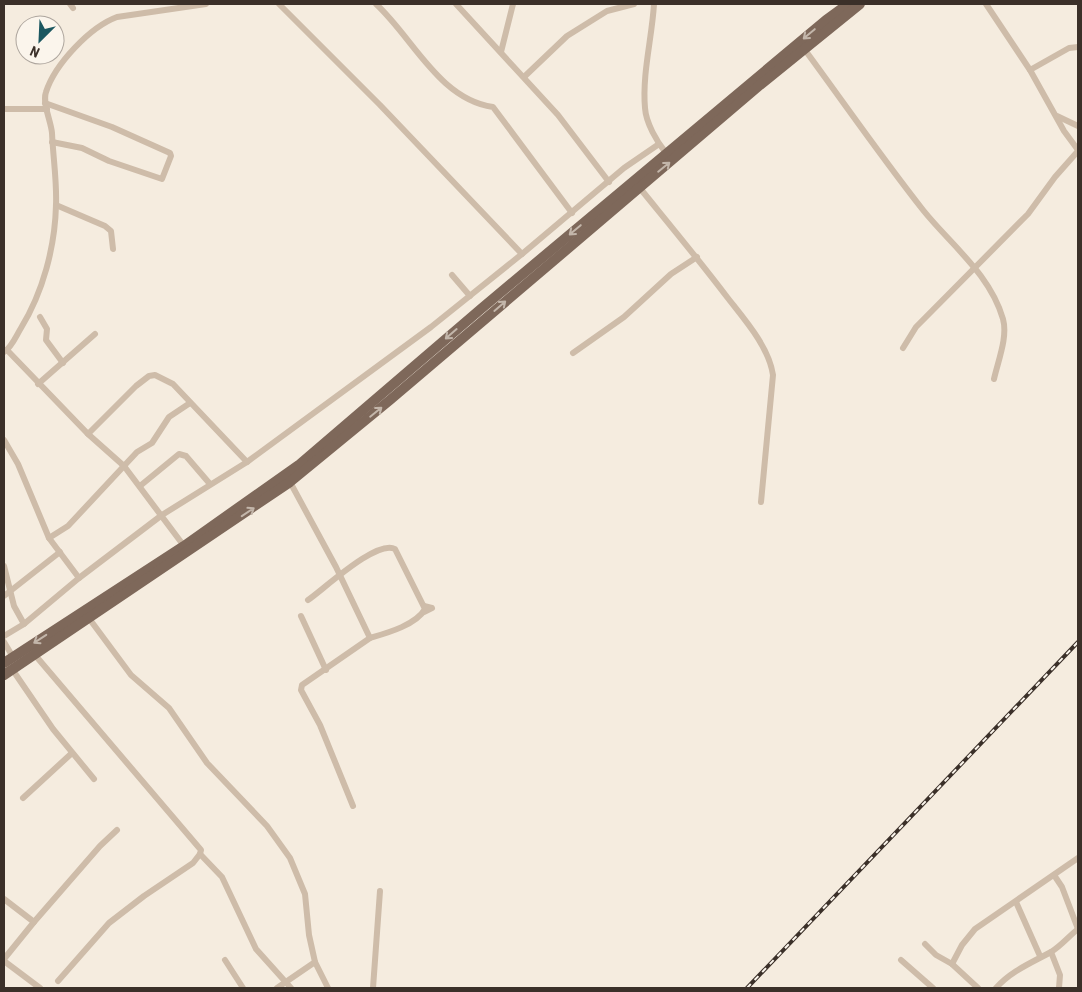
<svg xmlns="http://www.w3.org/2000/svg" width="1082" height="992" font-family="'Roboto Condensed',sans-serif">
<rect width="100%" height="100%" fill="#f5ecdf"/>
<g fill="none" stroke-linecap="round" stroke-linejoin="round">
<!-- minor -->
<g stroke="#cebca9" stroke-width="6">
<polyline points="70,4 73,8"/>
<polyline points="279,4 380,105 522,254"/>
<path d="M376,4c37,34 63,95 117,103l79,106"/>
<polyline points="456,4 558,115 609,182"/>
<path d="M654,4c-2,34 -12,70 -9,104 1,15 12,34 21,45"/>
<polyline points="986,4 1030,70 1064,131 1078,150"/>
<path d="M805,50c39,53 77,108 118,160 28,35 67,64 80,109 5,18 -5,42 -9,60"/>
<polyline points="501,52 513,4"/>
<polyline points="1030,70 1069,48 1078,47"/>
<polyline points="524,77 567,36 607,11 634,4"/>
<polyline points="45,103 112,127 170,153 171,156 162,179 109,161 82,148 52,142"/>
<polyline points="4,109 47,109"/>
<polyline points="1057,116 1078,126"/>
<path d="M639,187c30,37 60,73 88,110 18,23 42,50 46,78l-12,127"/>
<polyline points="56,205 105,226 111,231 113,249"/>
<polyline points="452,275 470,296"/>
<polyline points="40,317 47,329 46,340 63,363"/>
<polyline points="903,348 916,327 1028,214 1055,177 1078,151"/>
<polyline points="7,350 88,434 124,466 184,546"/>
<path d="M4,352c8,-5 12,-16 17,-24 22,-36 34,-81 35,-123 1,-24 -3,-48 -4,-72 -1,-12 -10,-30 -6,-41 9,-28 44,-65 71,-75l89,-13"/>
<polyline points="573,353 624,317 671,274 697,257"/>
<polyline points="38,384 95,334"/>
<polyline points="88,434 136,386 149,376 155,375 173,384 247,462"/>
<polyline points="4,440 18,464 49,538 79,578"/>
<polyline points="290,482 336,567 370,638 302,685 301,690 320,725 353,806"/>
<polyline points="140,486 179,454 186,456 210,484"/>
<polyline points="49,538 68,526 137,452 152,443 169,417 190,403"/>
<polyline points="4,566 14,606 24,624"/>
<polyline points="4,596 60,552"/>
<path d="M308,600c16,-11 69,-61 87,-51l30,60c-9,16 -38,24 -55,29"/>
<polyline points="424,612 432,608 424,606"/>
<polyline points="301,616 326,670"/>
<polyline points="88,617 131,675 169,708 207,763 267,826 290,858 305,894 309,935 315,962 277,988"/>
<polyline points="4,636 24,624 79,578 162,515 247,462 431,327 522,254 624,168 659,144"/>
<polyline points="4,642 13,657"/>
<polyline points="35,655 201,850 200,854 193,863 144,896 109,923 58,981"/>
<polyline points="12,669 53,729 94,779"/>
<polyline points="23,798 72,753"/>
<polyline points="200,854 222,877 256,949 291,988"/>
<polyline points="1054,875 1062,887 1078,929"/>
<polyline points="4,899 34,922 4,959"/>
<polyline points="1016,902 1040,956"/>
<polyline points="34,922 100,846 117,830"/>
<polyline points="925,944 936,955 952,964 978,988"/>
<polyline points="1051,952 1060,975 1059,988"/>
<polyline points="225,960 243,988"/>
<polyline points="901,960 933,988"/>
<polyline points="4,961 40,988"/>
<polyline points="315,962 328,988"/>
<polyline points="952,964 962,945 975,929 1078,858"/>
<polyline points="373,988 380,891"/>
<path d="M996,988c15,-17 35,-25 55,-36 10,-6 18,-16 27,-23"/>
</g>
<!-- primary -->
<g stroke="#7e685a" stroke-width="10">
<polyline points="4,663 184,546 300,464 482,308 826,20 848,4"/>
<polyline points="4,675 290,482 390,400 760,85 860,4"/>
</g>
<defs>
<polyline id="rail" points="747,988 1078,642"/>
</defs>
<!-- rail casing -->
<use href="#rail" stroke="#3b3029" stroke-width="4"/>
<!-- rail -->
<use href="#rail" stroke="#fbf5ec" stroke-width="2" stroke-dasharray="5.5" stroke-linecap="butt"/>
</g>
<!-- one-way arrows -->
<defs><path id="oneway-shaft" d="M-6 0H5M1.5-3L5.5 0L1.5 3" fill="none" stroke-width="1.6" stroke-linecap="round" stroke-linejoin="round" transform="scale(1.25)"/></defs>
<g stroke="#c3b6aa">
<use href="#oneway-shaft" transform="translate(809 34) rotate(140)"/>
<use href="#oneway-shaft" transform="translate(664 167) rotate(-39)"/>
<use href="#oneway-shaft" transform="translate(575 230) rotate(140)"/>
<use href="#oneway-shaft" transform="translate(500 306) rotate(-41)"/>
<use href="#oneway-shaft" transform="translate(451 334) rotate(139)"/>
<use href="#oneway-shaft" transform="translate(376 412) rotate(-39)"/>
<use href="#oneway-shaft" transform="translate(248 512) rotate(-34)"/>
<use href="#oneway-shaft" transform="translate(40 639) rotate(147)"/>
</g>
<!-- border -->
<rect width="1082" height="992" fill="none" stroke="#3b3029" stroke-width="10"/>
<!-- north arrow -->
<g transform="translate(40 40) rotate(204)"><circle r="24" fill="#fbf5ec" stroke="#aea69e"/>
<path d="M0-4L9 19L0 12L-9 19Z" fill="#1b5760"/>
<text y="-8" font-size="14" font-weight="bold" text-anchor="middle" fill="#3b3029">N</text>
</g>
</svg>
